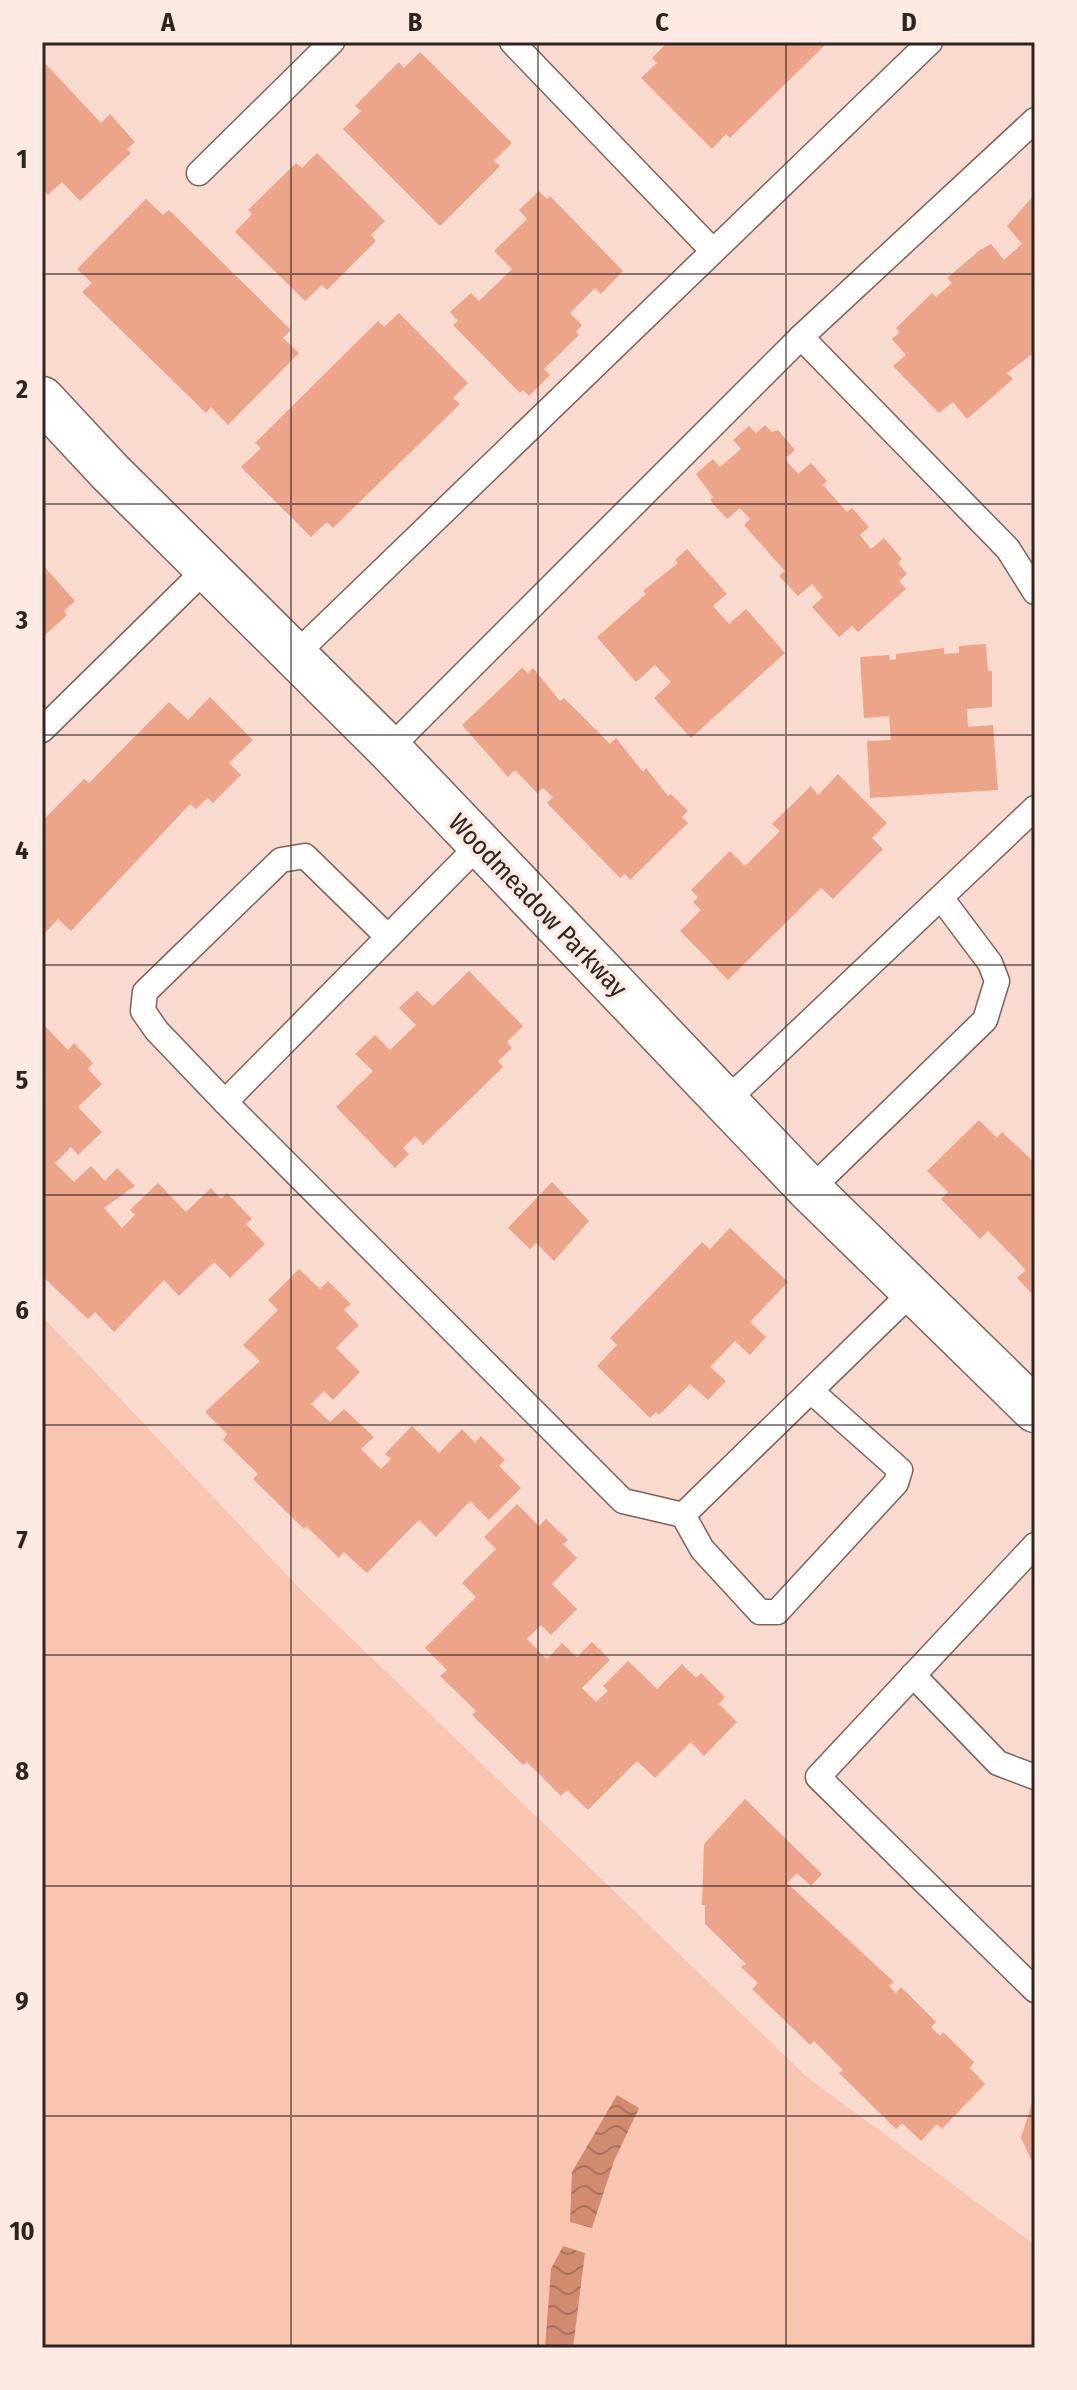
<svg xmlns="http://www.w3.org/2000/svg" width="1077" height="2390" font-family="'Fira Sans Condensed',sans-serif">
<defs>
<pattern id="water-waves" width="16" height="10" patternUnits="userSpaceOnUse" patternTransform="scale(2)"><rect width="16" height="10" fill="#d18c70"/><path d="M0 5q4-4 8 0t8 0" fill="none" stroke="#aa725c"/></pattern>
</defs>
<rect width="100%" height="100%" fill="#f8dacf"/>
<!-- green -->
<polygon fill="#f8c5b1" points="42,1316 300,1589 808,2078 1035,2245 1035,2348 42,2348"/>
<!-- water -->
<g fill="url(#water-waves)">
<polygon points="617,2095 639,2108 614,2161 592,2228 570,2222 572,2172"/>
<polygon points="563,2246 585,2253 573,2348 545,2348 551,2269"/>
</g>
<!-- building -->
<g fill="#eca589">
<polygon points="668,42 828,42 730,138 726,134 712,149 641,78 657,63 652,58"/>
<polygon points="420,52 512,143 494,161 500,166 440,226 343,129 361,111 355,106 399,62 404,68"/>
<polygon points="42,60 101,123 110,114 135,142 127,149 131,153 80,201 62,182 48,195 42,189"/>
<polygon points="317,153 385,221 371,235 376,241 327,290 322,285 305,301 235,232 252,214 248,210 296,163 302,168"/>
<polygon points="539,191 547,199 550,196 623,271 601,294 595,288 570,313 582,325 576,332 579,335 544,369 550,375 529,396 523,390 520,393 453,325 458,321 450,312 471,293 479,301 512,269 494,251 527,219 519,210"/>
<polygon points="1035,194 1035,352 1007,373 1013,379 967,419 953,402 939,413 893,366 906,355 892,339 900,332 896,328 932,293 936,297 952,283 947,278 980,250 991,244 1004,260 1022,244 1007,226"/>
<polygon points="146,199 163,215 169,210 291,330 283,338 299,353 228,425 211,407 206,413 82,292 92,283 77,269"/>
<polygon points="399,313 468,383 453,398 460,404 333,528 327,522 311,537 241,467 261,448 255,443 378,321 384,327"/>
<polygon points="765,425 772,432 778,430 795,450 785,459 798,474 811,463 827,481 823,485 847,512 852,508 869,527 860,535 871,549 884,538 902,559 898,563 907,574 899,581 906,589 858,632 852,626 839,637 812,607 823,597 812,584 798,596 779,576 785,571 744,525 750,519 740,508 727,519 710,500 713,497 696,474 713,459 720,467 741,449 733,440 749,426 756,433"/>
<polygon points="687,549 727,594 713,606 729,624 746,609 785,653 691,738 654,698 671,682 655,665 636,682 597,637 646,594 643,591 678,563 675,560"/>
<polygon points="42,564 75,601 64,611 67,615 45,635 42,630"/>
<polygon points="986,644 988,671 992,671 992,707 967,709 968,727 993,725 998,790 870,798 867,741 891,740 889,716 864,718 860,657 889,655 890,660 896,659 896,654 944,648 944,654 959,653 959,646"/>
<polygon points="522,668 528,673 533,668 560,701 564,698 610,744 616,738 643,772 646,768 668,796 671,794 688,811 682,817 688,823 630,880 625,874 620,878 547,803 553,797 543,788 537,793 515,770 508,777 462,725"/>
<polygon points="210,697 253,740 229,763 241,775 213,803 207,798 196,809 190,804 71,931 58,919 42,936 42,821 84,779 89,783 169,702 188,720"/>
<polygon points="838,774 887,823 872,838 883,849 833,899 821,888 728,980 680,931 701,910 693,902 698,897 691,890 730,851 745,866 780,831 772,824 811,786 818,795"/>
<polygon points="469,971 523,1026 507,1042 512,1048 498,1061 503,1067 423,1145 415,1136 403,1148 409,1154 395,1168 336,1107 373,1071 355,1054 375,1035 390,1050 416,1025 399,1008 417,991 433,1006"/>
<polygon points="44,1025 68,1050 74,1043 93,1063 88,1069 102,1084 78,1107 102,1132 78,1155 71,1147 55,1163 74,1182 91,1166 105,1181 117,1168 135,1186 104,1208 122,1228 135,1215 130,1210 158,1183 186,1212 211,1188 221,1199 227,1193 252,1219 246,1224 265,1244 230,1278 214,1262 179,1296 164,1280 114,1332 95,1312 88,1319 42,1276"/>
<polygon points="979,1120 997,1138 1002,1132 1035,1163 1035,1297 1017,1278 1026,1270 988,1231 980,1239 941,1199 948,1192 927,1171"/>
<polygon points="552,1182 589,1221 554,1261 536,1243 530,1249 508,1228"/>
<polygon points="730,1228 788,1282 750,1322 766,1337 750,1355 735,1341 710,1367 726,1381 708,1400 690,1384 659,1415 656,1412 650,1418 597,1366 617,1345 610,1338 702,1242 710,1249"/>
<polygon points="299,1269 320,1289 328,1281 351,1304 344,1310 359,1325 336,1348 360,1372 333,1400 324,1391 311,1404 330,1422 344,1409 374,1437 361,1449 381,1469 391,1459 385,1454 412,1426 439,1453 462,1429 475,1443 481,1436 505,1460 499,1466 521,1488 489,1520 470,1501 436,1537 419,1520 367,1573 344,1552 339,1558 306,1526 304,1529 253,1479 258,1474 223,1440 227,1434 205,1412 260,1361 243,1345 278,1310 268,1300"/>
<polygon points="517,1504 539,1526 546,1519 568,1540 563,1544 577,1558 552,1584 577,1609 551,1635 541,1625 527,1639 547,1659 562,1643 577,1657 592,1642 610,1660 582,1688 596,1702 608,1691 603,1686 628,1661 657,1689 682,1664 696,1678 701,1673 725,1697 719,1704 737,1722 704,1756 691,1742 655,1778 637,1761 588,1810 567,1790 561,1796 527,1762 523,1765 472,1715 476,1711 440,1676 447,1670 425,1648 476,1597 462,1583 496,1549 484,1537"/>
<polygon points="745,1799 822,1874 811,1886 797,1873 787,1883 894,1982 889,1986 896,1993 901,1987 936,2022 931,2027 940,2036 943,2032 974,2062 970,2068 985,2084 942,2129 937,2124 921,2141 902,2123 896,2129 839,2073 843,2070 814,2041 810,2045 752,1989 758,1983 741,1967 746,1964 705,1924 705,1905 702,1905 704,1844"/>
<polygon points="1034,2096 1035,2097 1035,2168 1021,2138"/>
</g>
<g fill="none" stroke-linecap="round" stroke-linejoin="round">
<defs>
<g id="lane">
<polyline points="512,42 713,251"/>
<polyline points="199,173 332,42"/>
<polyline points="801,337 1008,549 1035,592"/>
<polyline points="295,655 930,42"/>
<polyline points="42,730 207,568"/>
<polyline points="389,749 801,337 1035,120"/>
<polyline points="480,844 225,1102 623,1501 683,1515 913,1291"/>
<polyline points="726,1101 1035,808"/>
<polyline points="225,1102 157,1031 143,1011 145,992 281,860 305,856 388,937"/>
<polyline points="810,1190 985,1020 997,981 990,963 942,899"/>
<polyline points="683,1515 702,1549 760,1612 777,1612 896,1483 900,1470 811,1391"/>
<polyline points="1035,1545 818,1777 1035,1990"/>
<polyline points="913,1675 998,1763 1035,1777"/>
</g>
<polyline id="street" points="42,399 110,472 389,749 810,1190 1035,1410"/>
</defs>
<!-- lane casing -->
<use href="#lane" stroke="#7c6359" stroke-width="27"/>
<!-- street casing -->
<use href="#street" stroke="#7c6359" stroke-width="47"/>
<!-- lane -->
<use href="#lane" stroke="#fff" stroke-width="24"/>
<!-- street -->
<use href="#street" stroke="#fff" stroke-width="44"/>
</g>
<!-- grid -->
<path fill="none" stroke="#2f2520" stroke-width="2" stroke-opacity="0.55" d="M291,42v2306M538,42v2306M786,42v2306M42,274h993M42,504h993M42,735h993M42,965h993M42,1195h993M42,1425h993M42,1655h993M42,1886h993M42,2116h993"/>
<g text-anchor="middle" stroke-width="7" stroke-linejoin="round" paint-order="stroke">
<!-- street labels -->
<g font-size="26" fill="#2f2520" stroke="#fceae3">
<text transform="translate(538 905) rotate(46)" y="9">Woodmeadow Parkway</text>
</g>
</g>
<!-- border -->
<rect width="1077" height="2390" fill="none" stroke="#fceae3" stroke-width="88"/>
<rect x="44" y="44" width="989" height="2302" fill="none" stroke="#2f2520" stroke-width="3"/>
<g font-size="26" text-anchor="middle" font-weight="bold" fill="#2f2520">
<text x="168" y="31">A</text>
<text x="415" y="31">B</text>
<text x="662" y="31">C</text>
<text x="909" y="31">D</text>
<text x="22" y="168">1</text>
<text x="22" y="398">2</text>
<text x="22" y="629">3</text>
<text x="22" y="859">4</text>
<text x="22" y="1089">5</text>
<text x="22" y="1319">6</text>
<text x="22" y="1549">7</text>
<text x="22" y="1780">8</text>
<text x="22" y="2010">9</text>
<text x="22" y="2240">10</text>
</g>
</svg>
